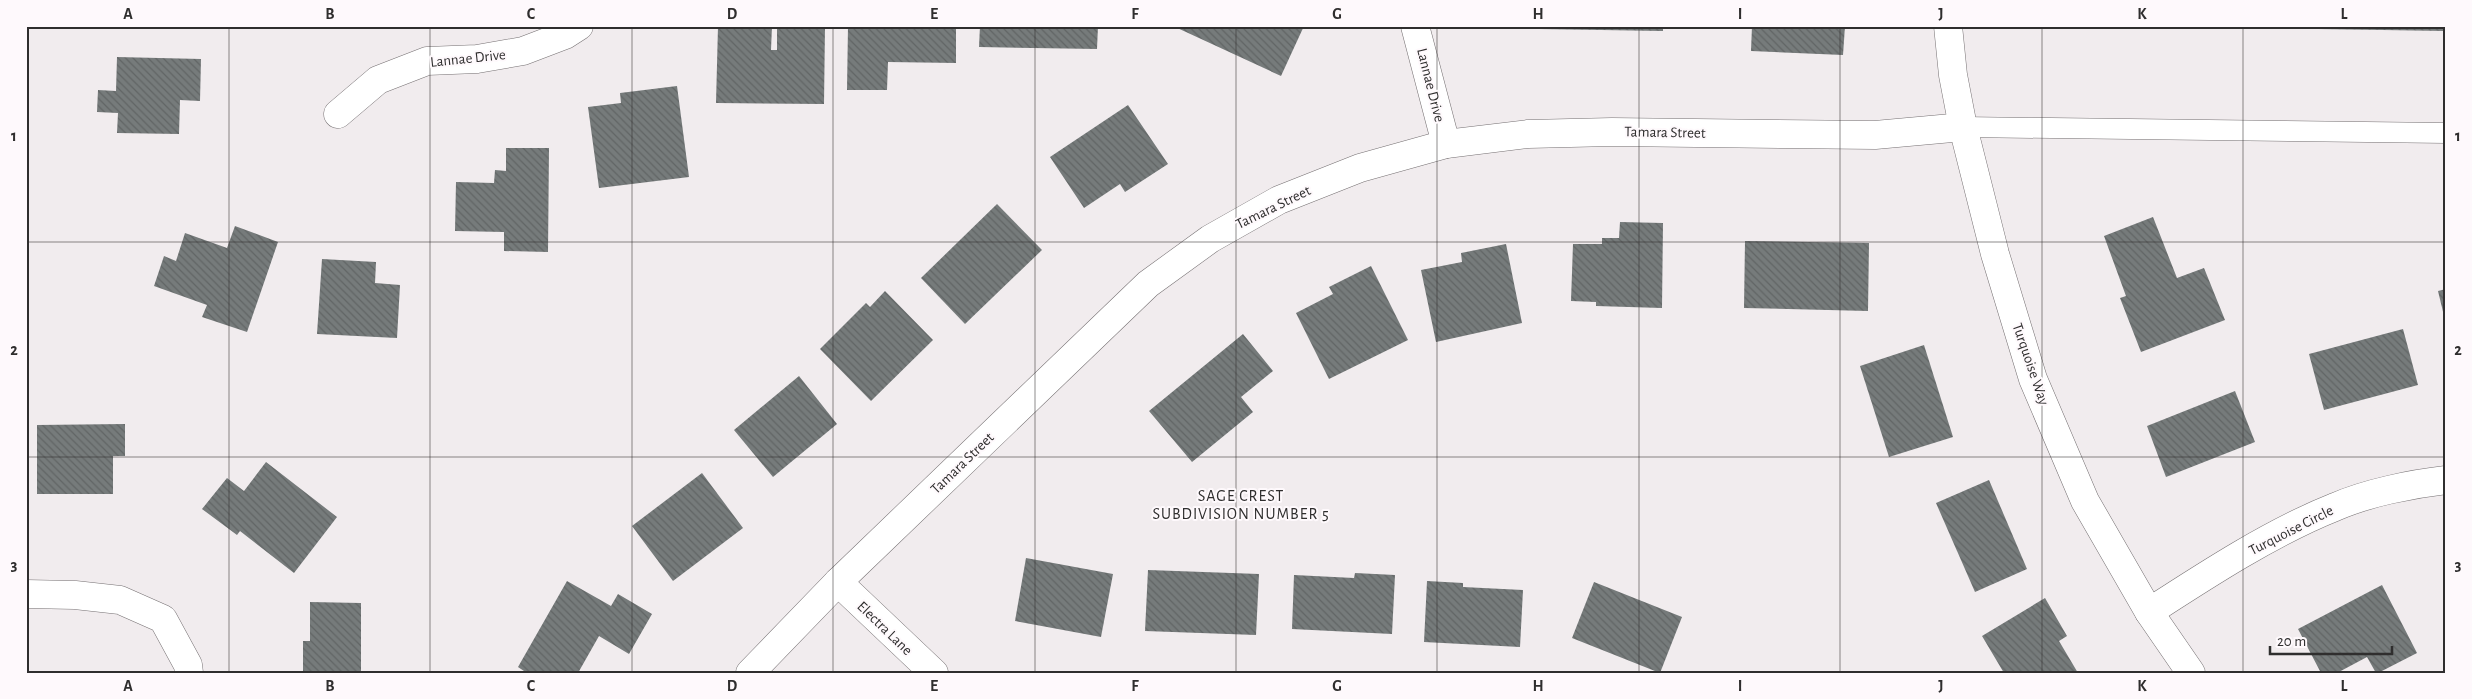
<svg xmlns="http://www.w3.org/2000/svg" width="2472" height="699" font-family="'Alegreya Sans',sans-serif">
<defs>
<pattern id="building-back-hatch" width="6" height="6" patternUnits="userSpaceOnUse" patternTransform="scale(1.25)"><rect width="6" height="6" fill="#767b7b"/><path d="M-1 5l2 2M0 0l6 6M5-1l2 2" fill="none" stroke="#616565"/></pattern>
</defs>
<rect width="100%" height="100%" fill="#f1ecee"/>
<!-- building -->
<g fill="url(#building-back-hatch)">
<polygon points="718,26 772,26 771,50 777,50 777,26 825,26 824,104 716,103"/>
<polygon points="848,26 956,26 956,63 888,62 887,90 847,90"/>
<polygon points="980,26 1098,26 1097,49 979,47"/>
<polygon points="1173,26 1304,26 1281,76"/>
<polygon points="1539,26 1663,26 1663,31 1539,29"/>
<polygon points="1752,26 1845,26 1843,55 1751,51"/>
<polygon points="2258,26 2446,26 2446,31 2258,28"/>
<polygon points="117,57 201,59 200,101 180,100 179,134 117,133 118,113 97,112 98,90 116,91"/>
<polygon points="677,86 689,177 599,188 588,107 621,103 620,93"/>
<polygon points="1128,105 1168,164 1125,192 1120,184 1084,208 1050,157"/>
<polygon points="506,148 549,148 548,252 504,251 504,232 455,231 456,182 494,183 495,170 506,171"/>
<polygon points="997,204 1042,250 965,324 921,278"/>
<polygon points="2153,217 2177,278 2204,268 2225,320 2141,352 2120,298 2126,296 2104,236"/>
<polygon points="1620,222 1663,223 1662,308 1596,306 1596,302 1571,301 1573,244 1602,244 1602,238 1619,238"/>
<polygon points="235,226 278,242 247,332 202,317 207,305 154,286 164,256 176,261 185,233 227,248"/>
<polygon points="1745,241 1869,243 1868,311 1744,308"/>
<polygon points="1506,244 1522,323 1436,342 1421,270 1462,262 1461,253"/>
<polygon points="322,259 376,262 375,283 400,285 397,338 317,334"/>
<polygon points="1371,266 1408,340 1329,379 1296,313 1333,294 1329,287"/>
<polygon points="2446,289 2446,320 2445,320 2438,291"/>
<polygon points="885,291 933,340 871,401 820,349 866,303 870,307"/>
<polygon points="2403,329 2418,385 2324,410 2309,354"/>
<polygon points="1243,334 1273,371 1241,397 1253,412 1192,462 1149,411"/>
<polygon points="1924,345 1953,437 1889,457 1860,366"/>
<polygon points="799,376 837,424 773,477 734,430"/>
<polygon points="2235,391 2255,442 2166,477 2147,426"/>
<polygon points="125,424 125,456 113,456 113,494 37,494 37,425"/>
<polygon points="266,462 337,517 294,573 240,531 237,535 202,509 227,478 244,491"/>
<polygon points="702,473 743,528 673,581 632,526"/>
<polygon points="1989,480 2027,569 1975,592 1936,503"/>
<polygon points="1026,558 1113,574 1101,637 1015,621"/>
<polygon points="1148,570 1259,574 1256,635 1145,631"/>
<polygon points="1355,573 1395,575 1392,634 1292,629 1294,575 1354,578"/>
<polygon points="567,581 611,606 618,594 652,614 629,654 599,636 578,673 527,673 518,667"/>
<polygon points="1427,581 1463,583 1463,587 1523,590 1520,647 1424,642"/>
<polygon points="1594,582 1682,617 1660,673 1572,638"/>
<polygon points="2382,585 2417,653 2378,673 2376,673 2367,657 2337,673 2321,673 2298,629"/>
<polygon points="2045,598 2067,636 2059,641 2078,673 2004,673 1982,636"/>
<polygon points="310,602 361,603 361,673 303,673 303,641 310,641"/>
</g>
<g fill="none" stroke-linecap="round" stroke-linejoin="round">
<defs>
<polyline id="service" points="1963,127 2446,133"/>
<g id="minor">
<polyline points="1415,26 1446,144"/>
<polyline points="1948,26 1953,75 1963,127 1995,254 2033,379 2085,501 2149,612 2191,673"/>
<polyline points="338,114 378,80 427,61 477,59 523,51 565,35 579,26"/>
<polyline points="838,582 934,673"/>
<polyline points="26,594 75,595 120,600 163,619 188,665 189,673"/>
<path d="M2149,612c57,-37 123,-80 186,-105 32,-14 76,-23 111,-27"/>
<polyline points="750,673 838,582 1148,284 1210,239 1279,200 1360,168 1446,144 1528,134 1612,132 1875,135 1963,127"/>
</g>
</defs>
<!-- service casing -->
<use href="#service" stroke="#757072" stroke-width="21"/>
<!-- minor casing -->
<use href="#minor" stroke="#757072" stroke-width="29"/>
<!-- service -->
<use href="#service" stroke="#fff" stroke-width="20"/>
<!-- minor -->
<use href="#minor" stroke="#fff" stroke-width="28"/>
</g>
<!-- grid -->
<path fill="none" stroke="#2f2e2e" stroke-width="1" stroke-opacity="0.55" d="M229,26v647M430,26v647M632,26v647M833,26v647M1035,26v647M1236,26v647M1437,26v647M1639,26v647M1840,26v647M2042,26v647M2243,26v647M26,242h2420M26,457h2420"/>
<g text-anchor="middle" stroke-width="4" stroke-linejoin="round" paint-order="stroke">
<!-- street labels -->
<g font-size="15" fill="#2f2e2e" stroke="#fef9fc">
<text transform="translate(468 58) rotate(-6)" y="5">Lannae Drive</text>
<text transform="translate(1431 85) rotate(76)" y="5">Lannae Drive</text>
<text transform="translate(1665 132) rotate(1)" y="5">Tamara Street</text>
<text transform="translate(1273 207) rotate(-26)" y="5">Tamara Street</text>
<text transform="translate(2031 364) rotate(71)" y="5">Turquoise Way</text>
<text transform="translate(962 463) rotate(-44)" y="5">Tamara Street</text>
<text transform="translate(2291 530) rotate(-27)" y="5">Turquoise Circle</text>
<text transform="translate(885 628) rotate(44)" y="5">Electra Lane</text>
</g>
<!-- neighbourhood labels -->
<g font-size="16" letter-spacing="1" fill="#2f2e2e" stroke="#fef9fc">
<text x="1241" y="501">SAGE CREST<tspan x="1241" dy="18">SUBDIVISION NUMBER 5</tspan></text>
</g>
</g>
<!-- border -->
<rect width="2472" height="699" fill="none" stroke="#fef9fc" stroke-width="55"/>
<!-- scale -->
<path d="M2270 646v8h122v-8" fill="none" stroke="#2f2e2e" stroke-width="2.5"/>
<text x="2277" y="646" font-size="15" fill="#2f2e2e" stroke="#fef9fc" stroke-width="4" paint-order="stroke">20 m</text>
<rect x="28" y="28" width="2416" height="644" fill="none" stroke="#2f2e2e" stroke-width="2"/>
<g font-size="16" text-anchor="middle" font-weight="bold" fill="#2f2e2e">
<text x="128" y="19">A</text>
<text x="330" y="19">B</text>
<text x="531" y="19">C</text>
<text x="732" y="19">D</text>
<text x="934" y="19">E</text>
<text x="1135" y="19">F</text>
<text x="1337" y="19">G</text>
<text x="1538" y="19">H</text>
<text x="1740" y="19">I</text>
<text x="1941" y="19">J</text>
<text x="2142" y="19">K</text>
<text x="2344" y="19">L</text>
<text x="14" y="141">1</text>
<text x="2458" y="141">1</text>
<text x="14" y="355">2</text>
<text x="2458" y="355">2</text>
<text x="14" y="570">3</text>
<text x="2458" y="570">3</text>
<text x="128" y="691">A</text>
<text x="330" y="691">B</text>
<text x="531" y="691">C</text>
<text x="732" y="691">D</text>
<text x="934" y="691">E</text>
<text x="1135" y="691">F</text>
<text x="1337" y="691">G</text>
<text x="1538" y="691">H</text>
<text x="1740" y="691">I</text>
<text x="1941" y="691">J</text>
<text x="2142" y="691">K</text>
<text x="2344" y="691">L</text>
</g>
</svg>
